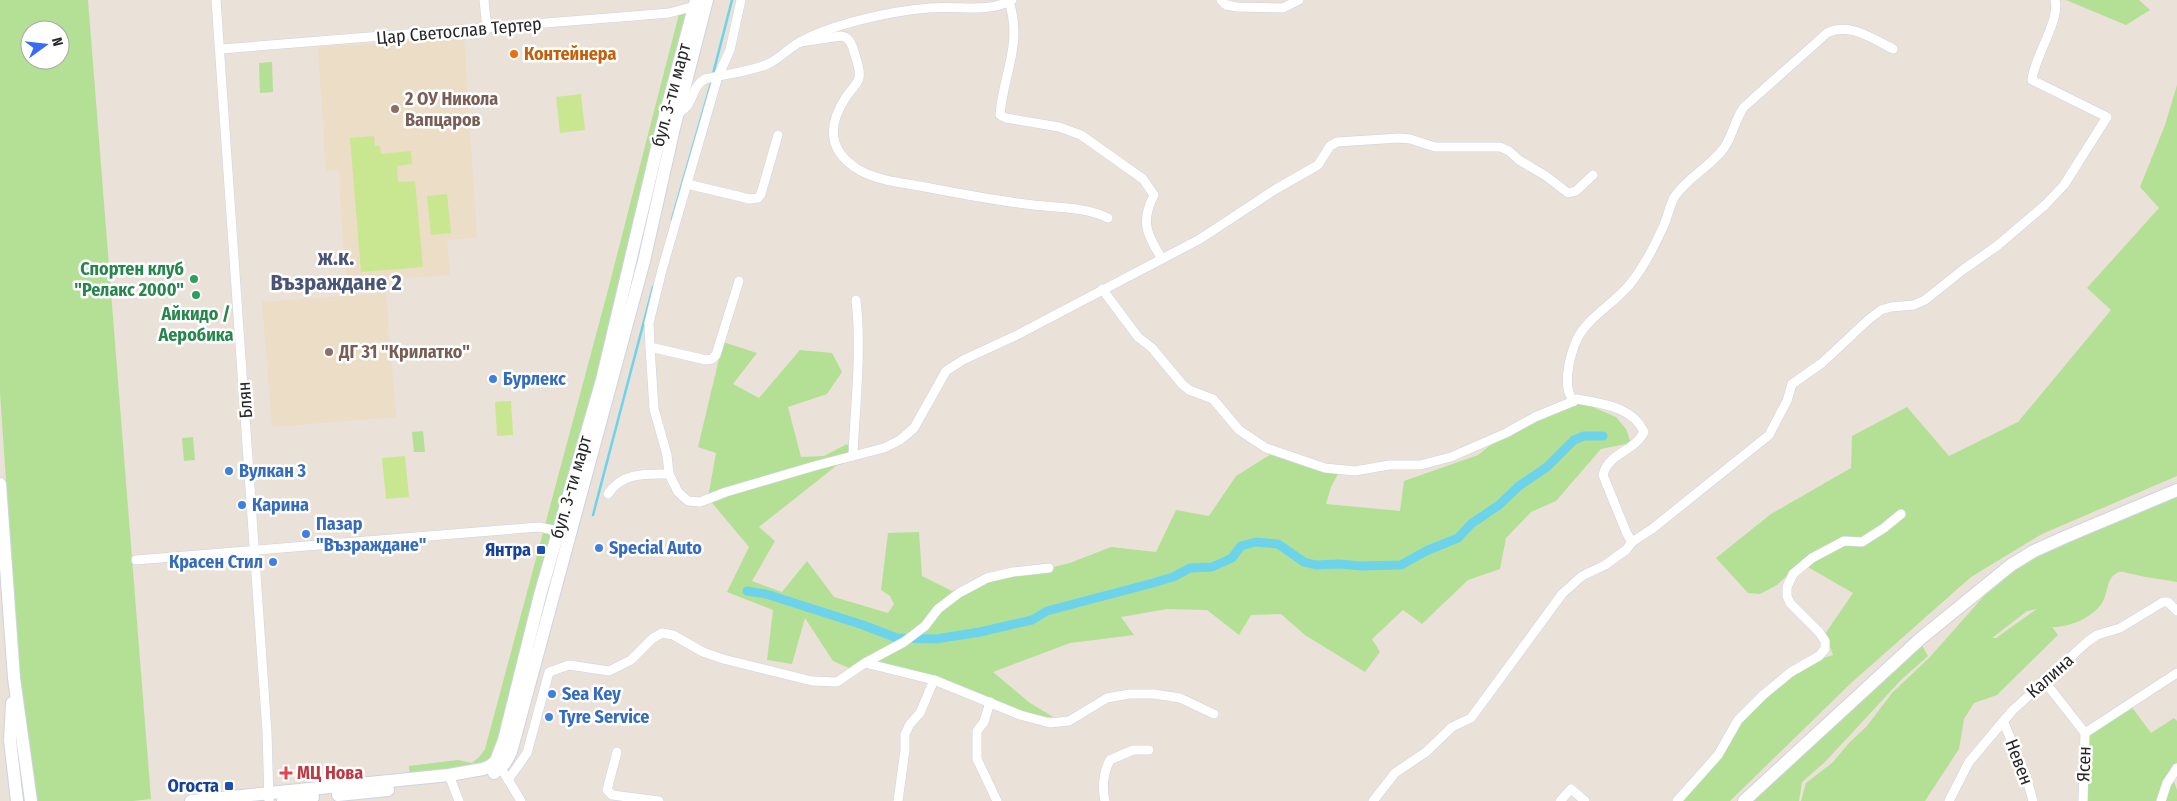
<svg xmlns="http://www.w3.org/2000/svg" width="2177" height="801" font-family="'Fira Sans Condensed',sans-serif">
<rect width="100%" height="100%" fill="#eae1d8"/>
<!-- education -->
<g fill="#ecddc7">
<polygon points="464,38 477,238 447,240 450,275 346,282 338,170 326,171 318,47"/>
<polygon points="386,293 396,417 272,427 262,302"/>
</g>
<!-- green -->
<g fill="#b4e095" fill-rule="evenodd">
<path d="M0,0h88l63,799 -18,2h-97l-16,-115 -20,-293zM30,30h30v30h-30z"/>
<polygon points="2066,0 2139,0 2150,10 2126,25"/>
<polygon points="695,6 496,761 410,780 409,766 458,760 472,763 480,756 485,749 608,290 680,10"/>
<polygon points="272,62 273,92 260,93 259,63"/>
<polygon points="2177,85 2177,476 2042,534 1971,577 1850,684 1730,801 1674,801 1714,761 1738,721 1796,667 1833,655 1825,634 1853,593 1801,563 1777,585 1760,594 1748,593 1716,558 1771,514 1851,468 1852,436 1907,407 1949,456 2018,422 2111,310 2087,288 2159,208 2140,187 2165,125"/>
<polygon points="723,342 757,353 733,384 759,398 800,350 832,353 842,372 827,394 788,407 801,457 824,456 847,444 857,459 836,466 759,527 775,541 752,581 782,592 807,561 834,597 888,613 894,604 890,596 881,590 888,533 919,532 922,576 952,591 989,576 1032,572 1070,563 1111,547 1156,552 1176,510 1209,516 1236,476 1273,453 1339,472 1331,487 1326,504 1400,511 1404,481 1478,455 1525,418 1557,403 1586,404 1616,417 1626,429 1631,443 1601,449 1556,501 1531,512 1506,538 1500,569 1468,580 1422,624 1403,610 1372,639 1380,652 1365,672 1305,635 1281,614 1251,615 1239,635 1207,610 1167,609 1121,617 1134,635 1070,643 993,672 1030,703 1053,717 1030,717 868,660 849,668 833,661 805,618 792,664 767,660 773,610 727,592 749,547 708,498 716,453 698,447"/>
<polygon points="423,431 425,452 414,452 412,432"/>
<polygon points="193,437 195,460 184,461 182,438"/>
<path d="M2177,495v87c-15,-3 -30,-4 -45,-8 -5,-1 -11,-4 -15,-1 -10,5 -9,17 -13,26 -7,17 -35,29 -52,28l6,8 -61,60 -23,8 -10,16 -5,30 -34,52h-124l5,-18 26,-20 17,-20 18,-17 25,-33 38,-36 69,-78 57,-34zM2037,609l-41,29h-4l35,-27z"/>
<polygon points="1920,642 1928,656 1901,680 1825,762 1802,782 1799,801 1749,801"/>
<polygon points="2131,706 2151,733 2174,718 2177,721 2177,763 2170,771 2177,790 2177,801 2085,801 2087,734"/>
</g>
<!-- pitch -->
<g fill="#c9e791">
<polygon points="581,94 585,130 560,133 556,97"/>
<polygon points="374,136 375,146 380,146 381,154 411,151 412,164 397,166 398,182 415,181 423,267 361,272 350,138"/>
<polygon points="447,194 451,233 431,235 427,196"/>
<polygon points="511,401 513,435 497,436 495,402"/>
<polygon points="405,456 409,497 386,499 382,458"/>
</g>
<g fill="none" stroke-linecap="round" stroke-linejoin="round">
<!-- stream -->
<g stroke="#6cd3eb" stroke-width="2.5">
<polyline points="713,74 732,0"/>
<polyline points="672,219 712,80"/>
<polyline points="593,515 653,287"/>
</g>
<!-- canal -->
<polyline stroke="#6cd3eb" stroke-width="9" points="747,591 766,594 863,625 897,638 936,639 980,632 1032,620 1047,611 1153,583 1173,577 1190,568 1212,567 1232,558 1241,546 1256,542 1278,544 1304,562 1316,565 1339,564 1361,566 1401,565 1426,551 1458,538 1471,524 1499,505 1519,486 1547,467 1574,440 1584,436 1603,436"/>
<defs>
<g id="street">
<polyline points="216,0 267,732 269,801"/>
<polyline points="484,0 487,29"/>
<polyline points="1221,0 1226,5 1237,7 1283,8 1299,0"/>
<path d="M1009,1c14,44 -6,73 -9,114l6,3 53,9 22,8 62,44 11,16c-14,27 -7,40 8,64"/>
<path d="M800,42l41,-6c7,1 9,5 12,12 2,9 8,20 6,30 -2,7 -9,13 -13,19 -19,29 -18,54 13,73 20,11 44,13 66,17 36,7 72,14 109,18 24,3 52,2 74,13"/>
<polyline points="221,49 633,16 669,13 695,6"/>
<path d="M678,113c19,-10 11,-25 27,-34 21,-5 44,-7 63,-15 12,-6 21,-16 32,-22 32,-18 92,-31 129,-34 28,-3 57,6 83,-8"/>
<polyline points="687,184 750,199 758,198 761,194 778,135"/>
<polyline points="739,281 716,355 712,359 706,360 650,347 649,323 662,270 718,76 730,50 741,0"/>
<polyline points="1102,289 1138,337 1152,348 1182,384 1189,390 1213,399 1239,430 1266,448 1325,468 1355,471 1389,465 1420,465 1451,457 1506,433 1535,417 1574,401"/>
<polyline points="650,347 654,409 667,455 669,474"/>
<path d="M853,456c2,-52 9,-104 3,-156"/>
<path d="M608,494c14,-22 38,-20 61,-20l9,18 10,9 12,1 26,-10 92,-27 66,-17 16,-8 14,-12 32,-57 17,-11 54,-25 183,-96 76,-50 42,-24 12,-19 7,-4 62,-4 11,1 25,8h65l9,4 10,9 27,16 22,17 8,-2 17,-16"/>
<path d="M1632,542l20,-13 117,-94 18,-34 5,-17 30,-21 46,-43 13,-10 10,-3 23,-2 11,-5 39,-31 33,-23 48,-41 19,-20 43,-68 -75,-37c2,-23 29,-61 23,-80"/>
<polyline points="136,560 539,527 558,531"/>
<polyline points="865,663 934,680 1020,715 1050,723 1069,721 1107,698 1129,694 1154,694 1180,698 1214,714"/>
<polyline points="2045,682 2085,733 2083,801"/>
<polyline points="990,702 984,722 977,731 977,759 997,801"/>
<polyline points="2004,723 2026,776 2033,801"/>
<polyline points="2085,733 2177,673"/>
<polyline points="617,752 607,790 612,795 659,801"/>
<polyline points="498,763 521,801"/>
<polyline points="449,775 459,801"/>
<polyline points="508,780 527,753 549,672 569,665 609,671 631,660 653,638 662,633 673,635 703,652 723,659 812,681 837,682 865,663 904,642 925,626 938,609 959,593 987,578 1013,572 1049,568"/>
<polyline points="898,801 905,750 905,734 910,724 920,713 934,680"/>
<path d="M1105,801c-3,-14 -2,-28 5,-41l23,-10h16"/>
<path d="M1373,801l22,-28 31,-21 26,-25 19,-9 91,-124 20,-18 23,-11 21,-15 6,-8 -5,-8 -24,-59c5,-22 32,-24 41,-43 -12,-26 -42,-28 -67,-33l-3,2c-13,-13 -4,-46 3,-62 11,-22 38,-36 53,-55 14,-17 25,-39 34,-59 4,-9 6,-21 11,-29 13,-19 36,-30 49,-48 9,-13 11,-29 20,-41l83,-74c23,-11 44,5 66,16"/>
<polyline points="1560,801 1571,789 1585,801"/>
<polyline points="1677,801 1718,755 1738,720 1763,695 1791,672 1819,656 1825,649 1825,641 1819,632 1790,603 1787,596 1787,587 1793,574 1812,558 1844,541 1862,542 1884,528 1901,514"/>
<polyline points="1949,801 1969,762 2012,711 2087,642 2097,635 2120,628 2163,602 2168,602 2177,611"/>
<polyline points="2161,801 2167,783 2177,768"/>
</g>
<g id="secondary">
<polyline points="0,484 14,678 31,801"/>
<polyline points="12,703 10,740 17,801"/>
<polyline points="494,773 505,763 511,752 644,261 674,128 707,0"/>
<polyline points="338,795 388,790"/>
<polyline points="191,801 449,775 483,769 490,766 496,761 504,740 540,595 602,380 662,127 696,0"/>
<polyline points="283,801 313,797"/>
<polyline points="1744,801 1920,639 2011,565 2034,551 2065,537 2177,490"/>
</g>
</defs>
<!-- street casing -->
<use href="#street" stroke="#ced3e0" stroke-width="10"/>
<!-- secondary casing -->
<use href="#secondary" stroke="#ced3e0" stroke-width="14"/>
<!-- street -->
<use href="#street" stroke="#fff" stroke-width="9"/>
<!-- secondary -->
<use href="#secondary" stroke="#fff" stroke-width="12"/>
</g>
<!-- markers -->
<circle fill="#e8710a" stroke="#fff" stroke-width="2" cx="514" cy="54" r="5"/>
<g fill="#8d6e63" stroke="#fff" stroke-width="2">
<circle cx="395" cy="109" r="5"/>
<circle cx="329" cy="352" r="5"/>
</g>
<g fill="#2e9e5b" stroke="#fff" stroke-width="2">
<circle cx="194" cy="279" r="5"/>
<circle cx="196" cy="295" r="5"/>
</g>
<g fill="#3f7fe0" stroke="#fff" stroke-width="2">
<circle cx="493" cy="379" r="5"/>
<circle cx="229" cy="471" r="5"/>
<circle cx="242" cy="505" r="5"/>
<circle cx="306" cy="534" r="5"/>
<circle cx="599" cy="548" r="5"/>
<circle cx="273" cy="562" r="5"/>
<circle cx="552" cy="694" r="5"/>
<circle cx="549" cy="717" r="5"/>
</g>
<g fill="#1a4fb4" stroke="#fff" stroke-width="2">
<rect x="536" y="545" width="10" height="10" rx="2.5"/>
<rect x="224" y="781" width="10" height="10" rx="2.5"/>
</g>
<path fill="#e0444e" stroke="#fff" stroke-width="2" d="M283.5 765.5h5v5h5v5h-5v5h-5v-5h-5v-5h5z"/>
<g text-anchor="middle" stroke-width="5" stroke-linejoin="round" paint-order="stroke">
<!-- street labels -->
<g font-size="18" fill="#272727" stroke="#fff">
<text transform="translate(459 31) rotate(-5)" y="6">Цар Светослав Тертер</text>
<text transform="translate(671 95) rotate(-75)" y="6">бул. 3-ти март</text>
<text transform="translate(245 400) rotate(-94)" y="6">Блян</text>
<text transform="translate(571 487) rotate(-74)" y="6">бул. 3-ти март</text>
<text transform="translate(2050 676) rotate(-42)" y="6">Калина</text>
<text transform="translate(2019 762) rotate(69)" y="6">Невен</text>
<text transform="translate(2084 764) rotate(-88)" y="6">Ясен</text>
</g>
<!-- food labels -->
<g font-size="18" font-weight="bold" fill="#c56008" stroke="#fff" text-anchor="start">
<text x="524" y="60">Контейнера</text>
</g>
<!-- education labels -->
<g font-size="18" font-weight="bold" fill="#785e54" stroke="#fff" text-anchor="start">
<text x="405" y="105">2 ОУ Никола<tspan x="405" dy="21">Вапцаров</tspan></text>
<text x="339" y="358">ДГ 31 "Крилатко"</text>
</g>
<!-- leisure labels -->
<g font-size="18" font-weight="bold" fill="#27864d" stroke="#fff" text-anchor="end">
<text x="184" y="275">Спортен клуб<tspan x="184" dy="21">"Релакс 2000"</tspan></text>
<text x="196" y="320" text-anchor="middle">Айкидо /<tspan x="196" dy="21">Аеробика</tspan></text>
</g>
<!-- shop labels -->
<g font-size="18" font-weight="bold" fill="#366cbe" stroke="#fff" text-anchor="start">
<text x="503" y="385">Бурлекс</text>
<text x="239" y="477">Вулкан 3</text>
<text x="252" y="511">Карина</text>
<text x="316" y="530">Пазар<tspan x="316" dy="21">"Възраждане"</tspan></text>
<text x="609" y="554">Special Auto</text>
<text x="263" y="568" text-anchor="end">Красен Стил</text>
<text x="562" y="700">Sea Key</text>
<text x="559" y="723">Tyre Service</text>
</g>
<!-- transit labels -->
<g font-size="18" font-weight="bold" fill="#164399" stroke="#fff" text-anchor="end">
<text x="531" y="556">Янтра</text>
<text x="219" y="792">Огоста</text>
</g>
<!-- health labels -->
<g font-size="18" font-weight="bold" fill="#be3a42" stroke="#fff" text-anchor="start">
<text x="297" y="779">МЦ Нова</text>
</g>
<!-- district labels -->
<g font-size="22" font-weight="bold" fill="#495476" stroke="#fff">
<text x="336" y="265">ж.к.<tspan x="336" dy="25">Възраждане 2</tspan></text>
</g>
</g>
<!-- north arrow -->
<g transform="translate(45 45) rotate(75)"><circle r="24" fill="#ffffff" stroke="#a9a9a9"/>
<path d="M0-4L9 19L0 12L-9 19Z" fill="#396bf5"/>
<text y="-8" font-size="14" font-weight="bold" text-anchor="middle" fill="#272727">N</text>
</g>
</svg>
